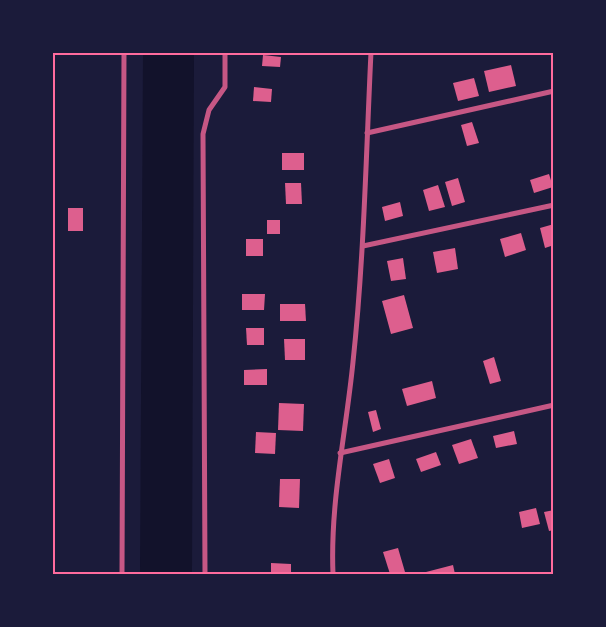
<svg xmlns="http://www.w3.org/2000/svg" width="606" height="627" font-family="Barlow,sans-serif">
<rect width="100%" height="100%" fill="#1b1b3a"/>
<!-- water -->
<polygon fill="#12122b" points="143,53 194,53 192,574 140,574"/>
<!-- building -->
<g fill="#dd5f8e">
<polygon points="263,55 281,57 280,67 262,66"/>
<polygon points="511,65 516,86 489,92 484,71"/>
<polygon points="474,78 479,96 458,101 453,83"/>
<polygon points="254,87 272,89 271,102 253,101"/>
<polygon points="472,122 479,143 467,146 461,125"/>
<rect x="282" y="153" width="22" height="17"/>
<polygon points="549,174 553,187 534,193 530,180"/>
<polygon points="458,178 465,202 452,206 445,182"/>
<polygon points="285,183 301,183 302,204 286,204"/>
<polygon points="438,185 445,207 429,211 423,190"/>
<polygon points="400,202 403,216 385,221 382,207"/>
<rect x="68" y="208" width="15" height="23"/>
<rect x="267" y="220" width="13" height="14"/>
<polygon points="554,224 554,245 545,248 540,228"/>
<polygon points="521,233 526,250 505,257 500,239"/>
<rect x="246" y="239" width="17" height="17"/>
<polygon points="455,248 458,269 437,273 433,252"/>
<polygon points="403,258 406,279 391,281 387,261"/>
<polygon points="242,294 265,294 264,310 242,310"/>
<polygon points="404,295 413,328 391,334 382,301"/>
<polygon points="280,304 305,304 306,321 280,321"/>
<polygon points="246,328 264,328 264,345 247,345"/>
<polygon points="284,339 305,339 305,360 285,360"/>
<polygon points="494,357 501,381 490,384 483,361"/>
<polygon points="267,369 267,385 244,385 244,370"/>
<polygon points="432,381 436,398 407,406 402,389"/>
<polygon points="279,403 304,404 303,431 278,430"/>
<polygon points="376,410 381,429 373,432 368,412"/>
<polygon points="514,431 517,444 496,448 493,436"/>
<polygon points="256,432 276,433 275,454 255,453"/>
<polygon points="471,439 478,458 459,464 452,445"/>
<polygon points="436,452 441,465 421,472 416,459"/>
<polygon points="389,459 395,478 380,483 373,464"/>
<polygon points="280,479 300,479 299,508 279,507"/>
<polygon points="536,508 540,524 522,528 519,512"/>
<polygon points="554,510 554,530 549,531 544,512"/>
<polygon points="398,548 405,572 390,574 383,552"/>
<polygon points="271,563 291,564 291,574 271,574"/>
<polygon points="453,565 455,574 427,574 426,572"/>
</g>
<g fill="none" stroke-linecap="round" stroke-linejoin="round">
<!-- minor -->
<g stroke="#c65784" stroke-width="5">
<polyline points="367,133 554,91"/>
<polyline points="363,246 554,205"/>
<polyline points="340,453 554,405"/>
<polyline points="122,574 124,52"/>
<polyline points="205,574 203,134 209,110 225,87 225,52"/>
<path d="M333,574c-3,-72 13,-141 20,-212 11,-103 13,-206 18,-310"/>
</g>
</g>
<!-- border -->
<rect width="606" height="627" fill="none" stroke="#1b1b3a" stroke-width="108"/>
<rect x="54" y="54" width="498" height="519" fill="none" stroke="#ff6b9d" stroke-width="2"/>
</svg>
